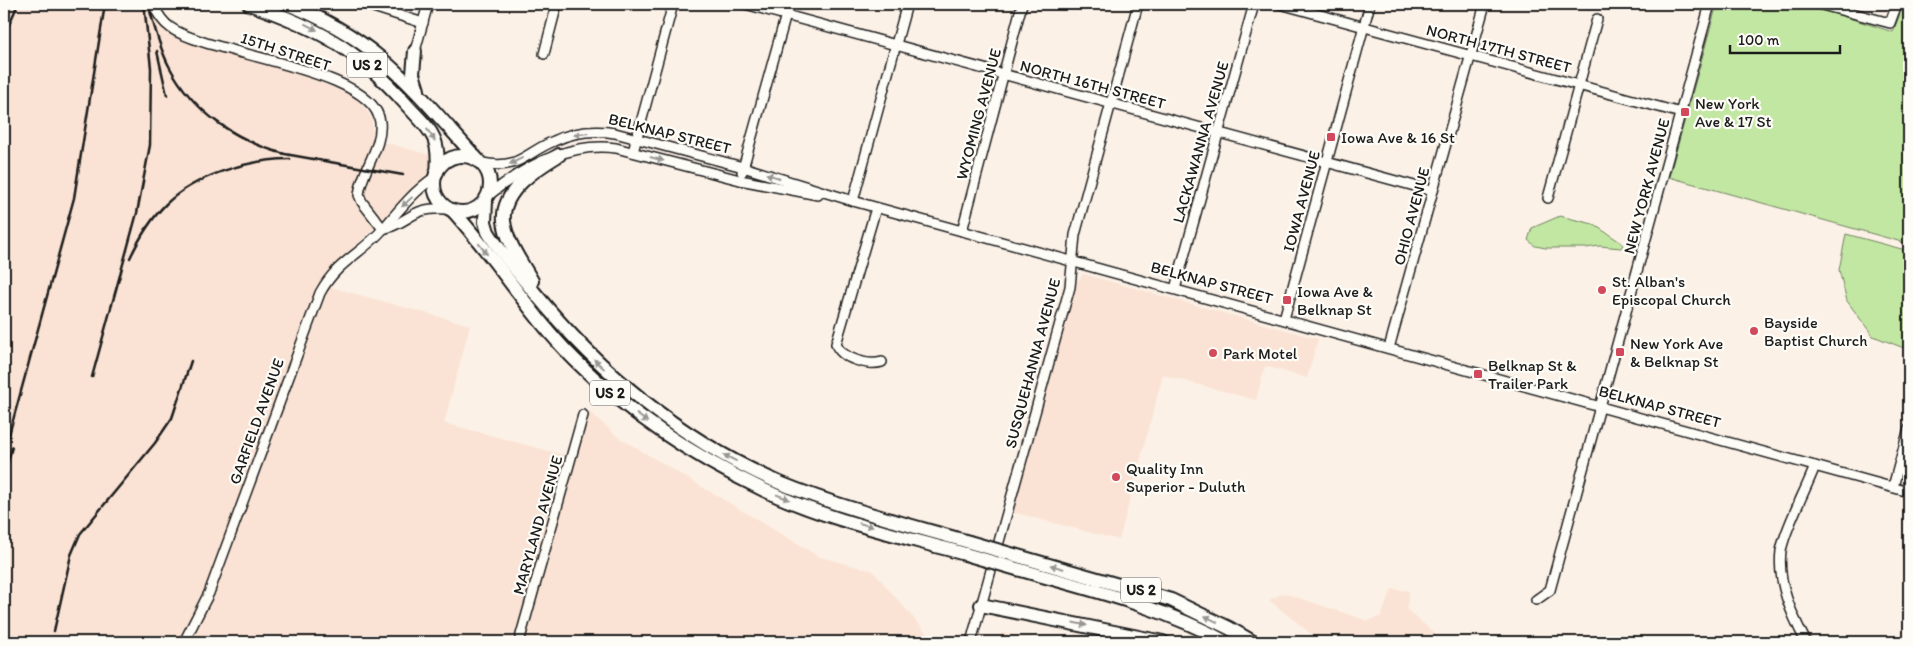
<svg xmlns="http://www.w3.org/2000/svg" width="1913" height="646" font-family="Itim,sans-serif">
<rect width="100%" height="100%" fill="#fcf1e7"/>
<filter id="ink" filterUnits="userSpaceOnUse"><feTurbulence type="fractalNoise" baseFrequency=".02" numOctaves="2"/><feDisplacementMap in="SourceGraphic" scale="10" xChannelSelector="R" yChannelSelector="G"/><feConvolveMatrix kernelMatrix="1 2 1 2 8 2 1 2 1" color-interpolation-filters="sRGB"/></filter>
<g filter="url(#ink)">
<!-- built -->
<g fill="#fae3d4">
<polygon points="4,4 149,4 158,21 167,30 182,38 291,71 343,91 360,101 372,118 373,139 433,156 433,162 428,175 417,189 329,270 319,284 470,325 444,423 576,458 589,411 618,437 820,557 873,571 934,642 4,642"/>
<polygon points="1083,274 1318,339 1307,378 1265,366 1256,400 1163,375 1119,540 1012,512 1077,282"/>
<polygon points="1392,589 1409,591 1407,610 1445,642 1321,642 1269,600 1284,593 1368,621 1381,616"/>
<polygon points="1002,633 1064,642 996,642"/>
</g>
<!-- green -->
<g fill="#c2e7a2" stroke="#6f825f">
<polygon points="1717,4 1805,4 1893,32 1901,11 1909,13 1909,244 1669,177"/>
<polygon points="1560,216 1593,224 1622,243 1623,246 1621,248 1599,246 1586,248 1546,248 1535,246 1528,240 1532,228"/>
<polygon points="1846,234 1909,251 1909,350 1873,336 1847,301 1839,270"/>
</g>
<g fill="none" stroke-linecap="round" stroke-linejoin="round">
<defs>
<g id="minor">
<path d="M153,4c4,9 9,18 18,24 38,27 203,40 209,94 3,25 -19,49 -21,73l3,7 21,27"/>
<polyline points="364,4 423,23"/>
<polyline points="745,4 1433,191"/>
<polyline points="1280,4 1681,113"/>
<polyline points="1818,4 1890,23 1897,4"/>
<polyline points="415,51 428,4"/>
<polyline points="544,54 557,4"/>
<polyline points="633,152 673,4"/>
<path d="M482,163c38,7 41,-9 72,-22 19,-9 41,-11 61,-8l128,34 110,34 1056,291"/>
<polyline points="742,172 789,4"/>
<path d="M489,195c36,-29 79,-53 127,-47l124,32 78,15"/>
<polyline points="1548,198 1597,19"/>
<polyline points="853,201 907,4"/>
<path d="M876,208l-40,136c5,15 33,22 46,18"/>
<path d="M383,229c29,-7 27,-23 65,-20"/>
<polyline points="962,231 1022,4"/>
<polyline points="1175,289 1254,4"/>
<polyline points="1284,319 1370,4"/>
<polyline points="1389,348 1485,4"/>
<polyline points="1893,487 1909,428"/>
<polyline points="1536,600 1550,590 1710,4"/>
<path d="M184,642l25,-49 111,-300c18,-33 42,-39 63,-64 15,-18 32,-39 52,-52"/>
<polyline points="519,642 583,415"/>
<polyline points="971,642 1070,287 1075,235 1138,4"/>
<path d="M1806,642c-14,-27 -29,-59 -25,-91 4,-23 25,-61 34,-85"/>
</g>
<g id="highway">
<path d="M249,4c68,23 108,45 156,99 23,26 36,31 32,69"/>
<path d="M287,4c92,35 128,87 191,156"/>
<polyline points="415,51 413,74 418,90"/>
<circle cx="462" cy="184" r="28"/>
<path d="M486,201l-1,21 3,10c13,21 30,41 46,60 67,82 149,149 246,191 61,25 126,41 189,59"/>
<path d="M453,211c43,47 76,103 122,149 54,54 120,97 189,130 63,30 134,45 201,64"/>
<path d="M532,281c-10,-18 -26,-40 -28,-60 -3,-30 32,-52 55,-66"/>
<polyline points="1021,557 1171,600 1229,628 1253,642"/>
<path d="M1017,569c71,20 144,37 209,73"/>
<polyline points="981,605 1163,642"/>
</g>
</defs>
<!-- minor casing -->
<use href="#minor" stroke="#1c1c1c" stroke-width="12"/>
<!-- highway casing -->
<use href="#highway" stroke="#1c1c1c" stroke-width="16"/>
<!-- minor -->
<use href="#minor" stroke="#fdfcf7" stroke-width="9"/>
<!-- highway -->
<use href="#highway" stroke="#fdfcf7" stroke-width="12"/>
<!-- rail -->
<g stroke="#1c1c1c" stroke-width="2.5">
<path d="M150,11c5,18 10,38 19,55 24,46 67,75 116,88l118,21"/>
<polyline points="4,36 18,4"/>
<polyline points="157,51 167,95"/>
<path d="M130,258c9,-19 21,-39 36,-54 30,-29 84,-45 124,-45"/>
<polyline points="92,377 137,213 150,145 151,68 144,4"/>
<polyline points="4,453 74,198 105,4"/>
<polyline points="4,476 12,447"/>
<polyline points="54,631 71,555 80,534 155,443 172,418 191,361"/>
</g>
<defs>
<g id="highway-bridge">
<polyline points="969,542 1021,557"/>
<polyline points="965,554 1017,569"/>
</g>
</defs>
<!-- highway-bridge casing -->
<use href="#highway-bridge" stroke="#1c1c1c" stroke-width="16" stroke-linecap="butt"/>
<!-- highway-bridge -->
<use href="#highway-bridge" stroke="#fdfcf7" stroke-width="12"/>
</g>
<!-- one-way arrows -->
<defs><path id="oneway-solid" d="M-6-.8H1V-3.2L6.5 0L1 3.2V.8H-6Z" transform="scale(1.25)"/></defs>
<g fill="#989794">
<use href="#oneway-solid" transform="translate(311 27) rotate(27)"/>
<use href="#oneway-solid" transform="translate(581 134) rotate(172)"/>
<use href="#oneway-solid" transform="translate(431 135) rotate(55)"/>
<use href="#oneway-solid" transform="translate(657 159) rotate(15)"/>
<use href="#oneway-solid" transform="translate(516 161) rotate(154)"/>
<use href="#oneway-solid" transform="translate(773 176) rotate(-163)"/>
<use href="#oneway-solid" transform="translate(407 202) rotate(137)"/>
<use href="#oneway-solid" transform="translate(483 249) rotate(52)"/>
<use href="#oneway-solid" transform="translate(599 364) rotate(-137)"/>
<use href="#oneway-solid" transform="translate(642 418) rotate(36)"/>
<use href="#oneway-solid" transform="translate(730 458) rotate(-153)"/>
<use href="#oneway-solid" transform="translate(783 497) rotate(21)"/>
<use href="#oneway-solid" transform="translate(866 525) rotate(16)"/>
<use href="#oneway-solid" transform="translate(1057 567) rotate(-164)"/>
<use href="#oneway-solid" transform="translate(1211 619) rotate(-154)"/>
<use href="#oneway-solid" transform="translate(1080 624) rotate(12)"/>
</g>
</g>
<!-- markers -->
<g fill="#d1495b" stroke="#fdfcf7" stroke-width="2">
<rect x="1680" y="107" width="10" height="10" rx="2.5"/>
<rect x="1326" y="132" width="10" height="10" rx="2.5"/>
<circle cx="1602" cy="290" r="5"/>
<rect x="1282" y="295" width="10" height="10" rx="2.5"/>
<circle cx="1754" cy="331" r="5"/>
<rect x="1615" y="347" width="10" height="10" rx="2.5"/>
<circle cx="1213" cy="353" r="5"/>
<rect x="1473" y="369" width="10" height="10" rx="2.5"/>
<circle cx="1116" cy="477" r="5"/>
</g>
<g text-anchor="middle" stroke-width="4.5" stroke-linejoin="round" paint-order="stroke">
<!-- shield labels -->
<g fill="#fdfcf7" stroke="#605f5e" stroke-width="1">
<rect x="347" y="52.5" width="40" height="25" rx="4"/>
<rect x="590" y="380.5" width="40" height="25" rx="4"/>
<rect x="1121" y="577.5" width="40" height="25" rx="4"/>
</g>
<g font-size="15" font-weight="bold" fill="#1c1c1c">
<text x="367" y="70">US 2</text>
<text x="610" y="398">US 2</text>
<text x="1141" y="595">US 2</text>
</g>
<!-- street labels -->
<g font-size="16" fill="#1c1c1c" stroke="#fdfcf7">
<text transform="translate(1499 48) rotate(15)" y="6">NORTH 17TH STREET</text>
<text transform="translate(286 51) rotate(18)" y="6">15TH STREET</text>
<text transform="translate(1093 84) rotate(15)" y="6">NORTH 16TH STREET</text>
<text transform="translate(978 114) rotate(-75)" y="6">WYOMING AVENUE</text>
<text transform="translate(670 133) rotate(14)" y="6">BELKNAP STREET</text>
<text transform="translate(1200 142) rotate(-74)" y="6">LACKAWANNA AVENUE</text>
<text transform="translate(1646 186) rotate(-75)" y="6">NEW YORK AVENUE</text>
<text transform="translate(1301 201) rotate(-75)" y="6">IOWA AVENUE</text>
<text transform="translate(1411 216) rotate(-75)" y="6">OHIO AVENUE</text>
<text transform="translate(1212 282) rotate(15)" y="6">BELKNAP STREET</text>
<text transform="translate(1032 363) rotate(-75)" y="6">SUSQUEHANNA AVENUE</text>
<text transform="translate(1660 406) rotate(15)" y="6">BELKNAP STREET</text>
<text transform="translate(256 421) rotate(-70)" y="6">GARFIELD AVENUE</text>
<text transform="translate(537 525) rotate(-74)" y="6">MARYLAND AVENUE</text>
</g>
<!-- poi labels -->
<g font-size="16" fill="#1c1c1c" stroke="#fdfcf7" text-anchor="start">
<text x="1695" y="109">New York<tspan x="1695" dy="18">Ave &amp; 17 St</tspan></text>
<text x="1341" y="143">Iowa Ave &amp; 16 St</text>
<text x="1612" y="287">St. Alban's<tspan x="1612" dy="18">Episcopal Church</tspan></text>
<text x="1297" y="297">Iowa Ave &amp;<tspan x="1297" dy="18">Belknap St</tspan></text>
<text x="1764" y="328">Bayside<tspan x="1764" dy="18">Baptist Church</tspan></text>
<text x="1630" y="349">New York Ave<tspan x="1630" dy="18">&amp; Belknap St</tspan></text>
<text x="1223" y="359">Park Motel</text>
<text x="1488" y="371">Belknap St &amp;<tspan x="1488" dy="18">Trailer Park</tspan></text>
<text x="1126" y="474">Quality Inn<tspan x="1126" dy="18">Superior - Duluth</tspan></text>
</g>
</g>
<!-- margin -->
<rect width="1913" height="646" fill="none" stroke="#fdfcf7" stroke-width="20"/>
<rect x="10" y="10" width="1893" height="626" fill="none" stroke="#1c1c1c" stroke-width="2" filter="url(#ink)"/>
<!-- scale -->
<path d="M1730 45v8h110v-8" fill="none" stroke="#1c1c1c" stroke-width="2.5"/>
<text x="1738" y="45" font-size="15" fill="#1c1c1c" stroke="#fdfcf7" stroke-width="4" paint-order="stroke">100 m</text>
</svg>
